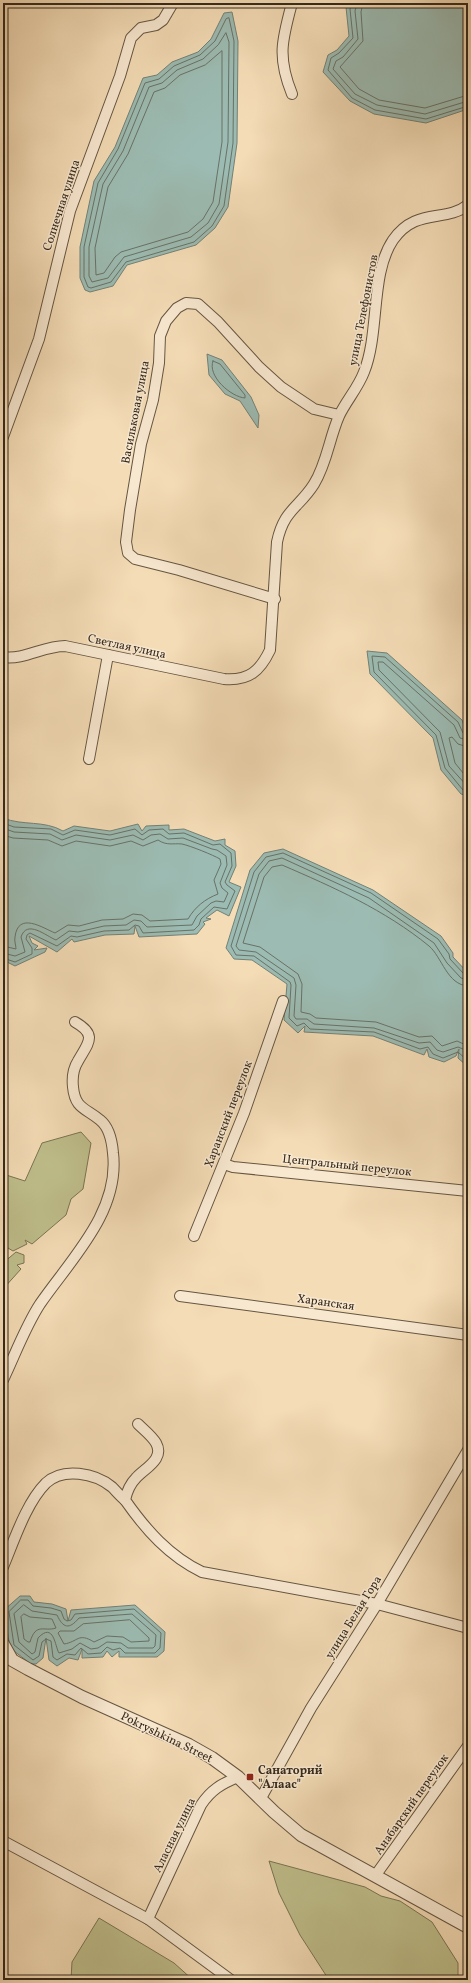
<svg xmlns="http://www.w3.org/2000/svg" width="471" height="1983" font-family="Vollkorn,serif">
<rect width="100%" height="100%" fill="#f4dcb6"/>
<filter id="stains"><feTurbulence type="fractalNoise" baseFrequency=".005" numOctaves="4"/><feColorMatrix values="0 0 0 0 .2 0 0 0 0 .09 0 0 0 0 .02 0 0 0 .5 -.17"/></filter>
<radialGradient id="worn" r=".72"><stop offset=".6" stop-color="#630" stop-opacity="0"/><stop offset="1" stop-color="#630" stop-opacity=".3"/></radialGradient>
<!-- green -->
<g fill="#bfbf8c" stroke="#7a7454">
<polygon points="81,1132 91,1143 83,1189 71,1199 66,1215 32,1244 25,1240 27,1244 13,1251 3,1245 3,1174 25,1181 42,1143"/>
<polygon points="16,1252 24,1255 24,1263 17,1265 21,1269 3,1289 3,1277 6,1274 3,1273 3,1263"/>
<polygon points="269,1861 365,1887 381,1896 400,1901 432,1922 458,1963 458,1980 329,1980 300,1935 279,1893"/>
<polygon points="99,1918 174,1963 193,1980 71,1980 72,1962"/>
</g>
<!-- water -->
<g fill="#9cbbb2" stroke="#738176">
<polygon points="350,3 468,3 468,109 426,123 374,114 350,101 323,72 328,55 337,50 349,36 346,7"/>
<polygon points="232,12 238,41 237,143 228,207 215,228 196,245 127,265 113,286 90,292 85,290 80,278 80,247 94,181 115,147 143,78 157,75 172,62 198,52 211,39 224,13"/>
<polygon points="207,354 222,360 251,397 259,415 258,428 240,401 225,394 209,375"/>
<polygon points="367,651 387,653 462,720 468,736 468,796 461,794 441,770 433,738 370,674"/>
<path d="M3,818c20,8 41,2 60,13l11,-5 36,5 28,-7 4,7 4,-5 23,-1v5l15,-1 31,12 10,-2v6l10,6 1,15 -7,16 12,5 -12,29 -12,-6 -11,8 5,1 -8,3 2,2 -8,10 -58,3 -4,-11 -1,8 -29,1 -31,7 -2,-3 -15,13 -28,-16 3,7 6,3 -4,4 13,-2 -2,4 -30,14 -10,-5 -2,1z"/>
<polygon points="283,849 373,890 441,936 453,953 453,957 468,973 468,1067 458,1058 459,1049 456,1056 444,1062 429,1057 427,1049 424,1055 373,1036 304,1032 305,1026 298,1033 284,1020 287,984 252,960 234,959 226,948 250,870 264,853"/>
<polygon points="20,1596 30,1596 34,1602 52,1604 66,1609 68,1621 71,1610 135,1605 165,1632 164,1651 157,1657 119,1657 119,1651 112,1657 107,1651 103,1657 82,1658 82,1649 78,1660 69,1658 57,1666 49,1660 46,1638 43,1658 36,1664 31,1664 10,1648 4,1610"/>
</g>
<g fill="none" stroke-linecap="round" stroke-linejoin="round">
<!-- shore -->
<g stroke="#687267" stroke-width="1">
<polyline points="352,3 350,9 353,38 339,53 331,58 328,70 352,98 375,110 426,119 468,106"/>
<polyline points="357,3 355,11 358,39 343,57 336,61 333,69 355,94 377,105 425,114 468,101"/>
<polyline points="363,3 361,12 363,41 340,67 359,89 379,100 425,108 468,95"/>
<polygon points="229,18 234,41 233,143 224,206 212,226 194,242 126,262 111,282 91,288 88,287 84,277 84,247 98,183 118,149 145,83 159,79 174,66 200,55 215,41 226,19"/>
<polygon points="226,33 229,42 228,142 219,204 208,223 191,237 124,257 108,278 92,282 89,276 89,247 103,184 123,151 149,87 162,83 177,70 203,59 218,45"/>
<polygon points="222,51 222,142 213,202 203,219 188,232 121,252 115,257 104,273 96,275 95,248 108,187 128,154 154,92 165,88 180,75 205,65"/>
<path d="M213,361l7,3 25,31v3c-14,-1 -38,-22 -32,-37z"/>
<polyline points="468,735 463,733 458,722 385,657 372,656 374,672 436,735 445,768 463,790 468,792"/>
<polyline points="468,740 460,738 454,725 383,662 378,662 379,670 440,732 449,766 468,787"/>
<polyline points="468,747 458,744 452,737 449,738 455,763 468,779"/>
<polyline points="3,823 14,827 51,829 63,835 75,830 110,835 135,829 142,835 149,830 163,829 169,834 184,833 213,845 220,844 231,853 232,866 225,882 227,885 235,891 227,909 214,907 201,919 199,925 194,930 143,933 139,926 135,925 129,930 104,931 77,937 71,936 57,946 30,933 27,935 26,939 32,948 32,954 15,962 3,958"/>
<path d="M3,828l11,4 36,2 12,6 14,-5 34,5 23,-5 10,5 8,-5 9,-1 8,5 15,-1 29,11 5,1 9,6 1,9 -7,18 2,5 6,5 -4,9 -8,-1 -5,2 -14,13 -5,9 -45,2 -6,-6 -7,-1 -8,5 -22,1 -26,6 -9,-1 -13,9c-10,-4 -29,-21 -35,-3l4,15 -10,4 -12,-3"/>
<path d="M3,835l10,3 35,2 14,6 14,-5 34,5 21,-5 12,5 15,-6c9,6 15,3 24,4 9,2 31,11 38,15l1,5 -7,16 4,14c-13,5 -23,13 -30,25l-38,2 -8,-6 -9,-1 -10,5 -21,1 -23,6 -11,-1 -13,8c-12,-5 -37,-22 -40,4 -1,4 1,8 1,12l-13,-3"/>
<polyline points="468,975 464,974 450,959 449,954 438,939 371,893 283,853 266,857 254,872 231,946 236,955 254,956 290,982 291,985 289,1018 297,1026 304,1023 310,1029 374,1032 420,1049 428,1047 433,1054 443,1058 458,1052 468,1061"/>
<polyline points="468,980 461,978 447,963 434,943 369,898 282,858 269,861 259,874 236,946 239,950 256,952 294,978 296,985 294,1016 296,1019 307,1019 314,1024 374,1028 419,1043 430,1042 437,1050 443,1052 458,1047 463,1049 468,1055"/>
<path d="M468,986c-21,-1 -26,-29 -39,-40 -44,-36 -96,-59 -147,-81l-10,2 -8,10 -21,66 17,4 38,27 4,10 -1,28 9,2 6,4 60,4 43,15 13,-1 10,10 15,-5 11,5"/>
<polygon points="21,1600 28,1600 33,1606 51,1608 61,1611 64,1619 67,1621 71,1620 75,1614 134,1609 161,1633 160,1648 155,1653 125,1653 120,1648 113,1650 107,1647 101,1653 88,1654 81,1648 75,1655 67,1654 57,1660 53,1657 51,1641 46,1639 42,1642 39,1656 33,1660 14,1645 9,1612"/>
<path d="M24,1605l8,6 25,4c6,13 12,15 22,3l53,-4 24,21 -1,11 -2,2h-25l-7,-5 -14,-1 -9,6 -7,1 -11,-6 -8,6 -13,4c-4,-6 -5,-32 -21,-15l-3,14 -3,2 -13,-12 -5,-28z"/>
<path d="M24,1614l6,3 22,2 4,9c-12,4 -20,-6 -26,14h-2l-4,-3 -3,-22z"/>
<path d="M130,1620l19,18v3l-18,1 -8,-5 -16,-1 -13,6c-16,-10 -16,0 -30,2l-6,-11 2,-2h14l9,-7z"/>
</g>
<defs>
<g id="minor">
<path d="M292,94c-15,-37 -10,-54 0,-91"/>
<polyline points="3,437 39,339 70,211 120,76 131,38 141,28 156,25 163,20 173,3"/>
<polyline points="275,599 179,570 135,559 128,553 126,542 130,510 141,444 153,400 159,363 160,336 166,321 177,308 186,303 198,304 218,322 259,367 281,387 314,409 339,415"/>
<path d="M3,657c22,3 40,-11 62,-11l159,33c25,2 36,-8 46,-29l7,-108c7,-33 22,-34 37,-58 13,-21 15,-45 25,-68 7,-15 19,-28 25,-44 16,-40 6,-98 29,-132 23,-33 52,-17 75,-35"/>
<polyline points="89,759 108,655"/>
<polyline points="224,1164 233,1167 468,1191"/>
<polyline points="194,1236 244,1113 283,1001"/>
<polyline points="180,1296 468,1335"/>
<path d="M3,1380c12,-25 22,-53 37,-76 31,-45 80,-92 73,-151 -1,-12 -4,-26 -13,-33 -14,-12 -25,-11 -27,-33 -1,-9 0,-18 5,-26 10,-18 20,-26 -3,-39"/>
<path d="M138,1424c6,6 14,12 18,19 9,16 -11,25 -20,35 -6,6 -9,13 -11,22 21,30 44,56 77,72l175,32 91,24"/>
<path d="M3,1567c11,-26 23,-64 43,-84 17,-16 49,-10 66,4 4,4 8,9 13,13"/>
<polyline points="261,1798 311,1708 377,1604 468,1450"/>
<polyline points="3,1841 148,1919 231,1980"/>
<polyline points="375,1876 468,1746"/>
<path d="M148,1919l53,-114c10,-15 20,-21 37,-28"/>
</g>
<polyline id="tertiary" points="3,1644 12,1660 28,1669 82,1697 189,1745 212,1758 238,1777 274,1812 301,1835 468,1927"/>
</defs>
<!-- minor casing -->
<use href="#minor" stroke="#655642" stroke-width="12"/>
<!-- tertiary casing -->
<use href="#tertiary" stroke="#655642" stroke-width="14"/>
<!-- minor -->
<use href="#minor" stroke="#f8e8d0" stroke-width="10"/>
<!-- tertiary -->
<use href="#tertiary" stroke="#f8e8d0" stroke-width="12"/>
</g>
<!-- markers -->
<rect fill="#8f2418" stroke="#f8e8d0" stroke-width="1.5" x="246" y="1773" width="8" height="8" rx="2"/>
<g text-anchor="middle" stroke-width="3" stroke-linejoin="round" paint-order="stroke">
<!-- street labels -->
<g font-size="12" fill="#35291c" stroke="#f8e8d0">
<text transform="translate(61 205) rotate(-72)" y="4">Солнечная улица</text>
<text transform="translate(363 310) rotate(-79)" y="4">улица Телефонистов</text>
<text transform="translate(135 412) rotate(-79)" y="4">Васильковая улица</text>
<text transform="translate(127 646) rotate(12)" y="4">Светлая улица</text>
<text transform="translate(228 1114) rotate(-69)" y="4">Харанский переулок</text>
<text transform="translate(347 1165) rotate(6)" y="4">Центральный переулок</text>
<text transform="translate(326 1302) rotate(8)" y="4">Харанская</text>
<text transform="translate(353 1617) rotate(-58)" y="4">улица Белая Гора</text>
<text transform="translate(167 1737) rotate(26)" y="4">Pokryshkina Street</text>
<text transform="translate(411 1804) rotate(-55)" y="4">Анабарский переулок</text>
<text transform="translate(174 1835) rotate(-64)" y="4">Аласная улица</text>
</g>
<!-- poi labels -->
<g font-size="12" font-weight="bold" fill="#35291c" stroke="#f8e8d0" text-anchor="start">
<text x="258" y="1774">Санаторий<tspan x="258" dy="14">"Алаас"</tspan></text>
</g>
</g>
<!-- margin -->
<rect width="471" height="1983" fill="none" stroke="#f4dcb6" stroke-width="16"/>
<rect x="4" y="4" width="463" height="1975" fill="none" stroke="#35291c" stroke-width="2"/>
<rect x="8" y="8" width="455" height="1967" fill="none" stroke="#35291c"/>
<rect width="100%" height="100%" filter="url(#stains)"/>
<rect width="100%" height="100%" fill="url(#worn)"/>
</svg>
